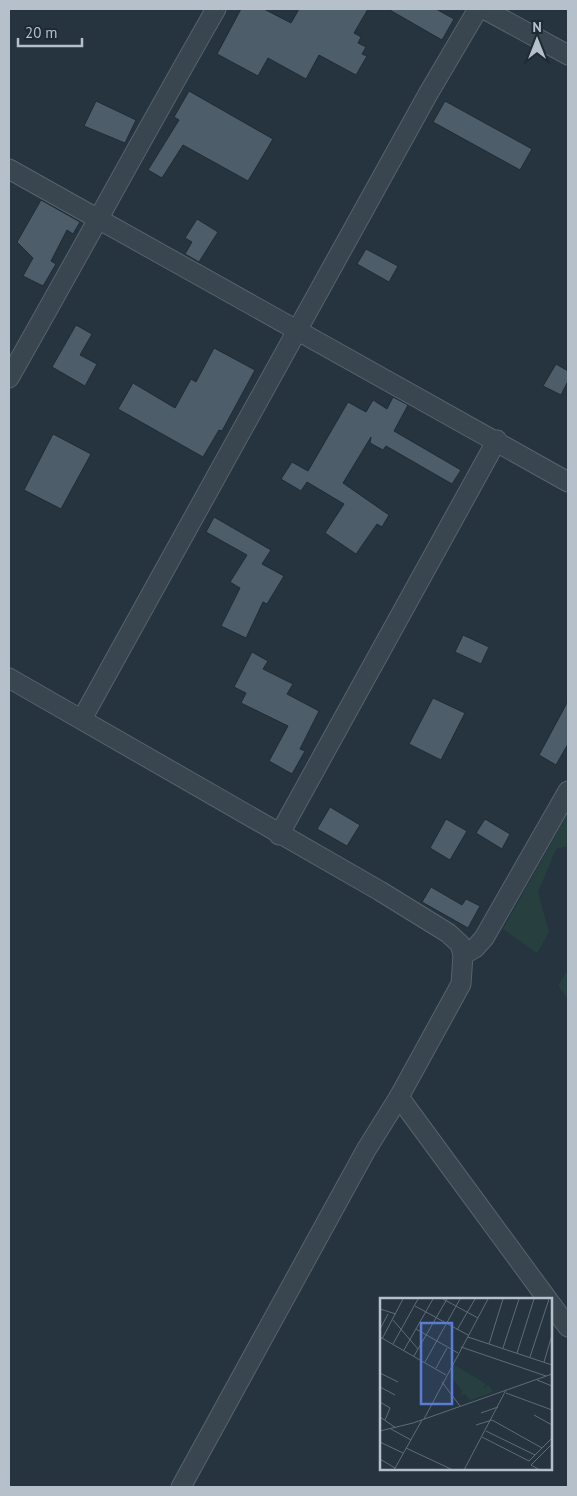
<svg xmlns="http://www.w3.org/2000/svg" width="577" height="1496" font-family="'PT Sans',sans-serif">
<rect width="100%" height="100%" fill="#25343f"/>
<!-- green -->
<g fill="#27403f">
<polygon points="568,813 568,846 556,849 538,892 549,932 537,953 503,929"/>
<polygon points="568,970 568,1000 558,985"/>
</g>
<!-- building -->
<g fill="#4e5d6a" stroke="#202c36">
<polygon points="241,9 264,9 291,23 299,9 368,9 354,33 361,37 358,43 366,47 362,54 367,56 356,75 319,55 306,79 268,58 258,76 217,54"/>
<polygon points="388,9 436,9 454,19 442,40"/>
<polygon points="189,91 273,139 248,181 183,145 162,178 148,170 179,120 174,117"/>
<polygon points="96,101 136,120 125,143 84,126"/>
<polygon points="445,101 532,149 520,170 433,122"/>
<polygon points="41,200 80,222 73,234 67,230 51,261 56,264 43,286 23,276 33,258 17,242"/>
<polygon points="197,219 218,232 199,262 185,254 192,242 185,238"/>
<polygon points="366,249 398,266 389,282 357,264"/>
<polygon points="76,325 92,334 80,355 97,364 85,386 52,367"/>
<polygon points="214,348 255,370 222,431 219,430 203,457 118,409 133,383 175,408 191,379 196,382"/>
<polygon points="556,364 568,371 568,381 561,395 543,386"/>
<polygon points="393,397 408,405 394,431 461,470 452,484 386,446 383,450 370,443 371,437 343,483 389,515 382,527 377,524 356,554 325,533 344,504 307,482 301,491 281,479 292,462 308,471 348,402 366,412 373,400 387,409"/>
<polygon points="53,434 91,454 61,509 24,490"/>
<polygon points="214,517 271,550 262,564 284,576 267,604 263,602 246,638 221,626 240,588 230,582 247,555 206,532"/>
<polygon points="463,635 489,647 481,664 455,652"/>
<polygon points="252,652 268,661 263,669 293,684 287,694 319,711 300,749 305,751 292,774 269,761 288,726 241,703 246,693 234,687"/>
<polygon points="433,698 465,713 441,760 409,744"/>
<polygon points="568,701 568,744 556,765 539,755"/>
<polygon points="330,807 360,825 347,846 317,829"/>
<polygon points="446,819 467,831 450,860 430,848"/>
<polygon points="485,819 510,834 502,849 476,833"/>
<polygon points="431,887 462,905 466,899 480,906 468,928 422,902"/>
</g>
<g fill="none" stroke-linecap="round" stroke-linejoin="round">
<defs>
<g id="street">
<polyline points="484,9 568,55"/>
<polyline points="9,169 568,482"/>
<path d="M9,378c70,-123 137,-247 207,-369"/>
<polyline points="9,678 380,891 448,933 460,944 463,955 461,984 399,1097 366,1150 181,1487"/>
<polyline points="82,719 428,94 478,9"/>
<polyline points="279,835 497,440"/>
<polyline points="463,955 475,948 484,938 568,791"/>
<polyline points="399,1097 548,1300"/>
<polyline points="551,1304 568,1327"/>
</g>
</defs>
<!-- street casing -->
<use href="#street" stroke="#57636d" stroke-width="21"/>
<!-- street -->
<use href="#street" stroke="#39454f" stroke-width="19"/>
</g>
<!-- overview -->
<g transform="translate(380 1298)">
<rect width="172" height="172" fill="#25343f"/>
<path d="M73,66l33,20 -3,5 5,-4 5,7 -23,8 -5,-6 -5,2 2,-5 -11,-15v-6l4,-1h-4l-3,4z" fill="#27403f"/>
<path fill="none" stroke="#5f6c77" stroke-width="1" d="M63,1l35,19M35,8l53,29M0,11l16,5M13,22l25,29M0,31l8,-15M36,31l42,24M77,32l18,-31M0,39l66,38M88,39l84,28M2,41l21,-40M13,46l25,-45M109,46l14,-45M81,49l85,29M123,50l16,-49M24,52l29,-51M137,55l17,-54M34,58l33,-57M150,59l19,-58M45,64l35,-63M164,64l8,-27M56,70l11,-20M0,75l18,9M157,82l15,6M62,84l18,24M0,89l15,8M126,95l46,17M0,104l10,6 -5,12M101,115l17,-6M154,117l18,10M0,119l16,11M44,121l64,-120M96,127l16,-5 50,28M11,131l20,11M0,133l33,-8 139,-49M106,133l49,24M102,139l47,24 23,-23M0,144l23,11M26,150l47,22M0,161l15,9M14,172l28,-50M84,172l42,-80M160,172l-9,-5 21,-21"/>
<path fill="#5a7cd2" fill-opacity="0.15" stroke="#5a7cd2" stroke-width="2.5" d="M41,25h31v81h-31z"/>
<rect width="172" height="172" fill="none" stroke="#b5c0ca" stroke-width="2.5"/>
</g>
<!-- border -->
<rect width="577" height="1496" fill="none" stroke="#b5c0ca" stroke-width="20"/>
<!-- north arrow -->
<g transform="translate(537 40)" stroke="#1e2a34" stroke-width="4" paint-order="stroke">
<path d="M0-4L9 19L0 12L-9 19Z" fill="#b5c0ca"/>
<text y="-8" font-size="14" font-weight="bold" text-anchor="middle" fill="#b5c0ca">N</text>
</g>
<!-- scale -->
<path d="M18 38v8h64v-8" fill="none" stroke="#b5c0ca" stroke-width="2.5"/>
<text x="25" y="38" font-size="15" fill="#b5c0ca" stroke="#1e2a34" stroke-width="4" paint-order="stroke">20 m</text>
</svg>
